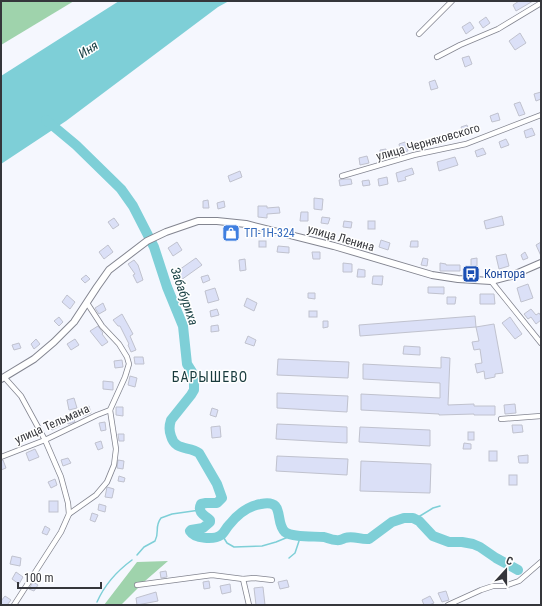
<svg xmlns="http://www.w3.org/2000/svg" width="542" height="606" font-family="'Roboto Condensed',sans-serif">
<rect width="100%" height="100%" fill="#f5f7fe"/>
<!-- green -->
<g fill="#9fd3ac">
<polygon points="1,1 74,1 1,45"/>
<polygon points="168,561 145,581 121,605 104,605 137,562"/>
</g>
<!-- water -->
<polygon fill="#7ecfd7" points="119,1 229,1 218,7 66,121 1,164 1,76"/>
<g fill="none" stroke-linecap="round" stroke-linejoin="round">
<!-- stream -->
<g stroke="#7ecfd7" stroke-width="1.5">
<polyline points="415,519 433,508 440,506"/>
<polyline points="222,535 227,543 234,547 262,546 276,542 293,535"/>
<path d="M137,555l7,-8 11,-6c5,-9 -1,-14 6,-23l11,-4 28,-4"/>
<polyline points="289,558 295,553 301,535"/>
<path d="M97,602c8,-18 20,-31 35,-42"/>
</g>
<!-- river -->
<path stroke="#7ecfd7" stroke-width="10" d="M46,120l30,25 45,44 12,17 21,41 13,40 16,39 4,38 5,8 2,8v10l-3,5 -20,25c-2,6 -2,11 0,16 4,15 18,10 28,17l18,31 5,14 -5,5h-11l-5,1c-4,8 3,11 9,16v2l-7,6 -12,2 -1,1c5,8 24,9 31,4 3,-2 5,-7 8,-10 8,-10 19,-19 32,-21 25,-5 13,18 24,28 8,6 30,4 39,5 4,1 8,3 12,3 4,1 6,-1 9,-2 8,-3 16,2 24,1l23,-17 12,-4h9l6,3 14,15 16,6h13l11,2 7,3 16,11 22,12"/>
</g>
<!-- building -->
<g fill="#dbe0f7" stroke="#c0c2ce">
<polygon points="519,1 533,1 516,11 513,5"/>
<polygon points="486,17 490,23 483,28 479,22"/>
<polygon points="470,22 474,28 466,34 462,27"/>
<polygon points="520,33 526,43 515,50 509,41"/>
<polygon points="469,56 472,64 465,67 462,58"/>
<polygon points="435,80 438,88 431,90 429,82"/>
<polygon points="541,92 541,99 536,101 534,94"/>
<polygon points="520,102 525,114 519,116 514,104"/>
<polygon points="498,113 500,120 492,122 490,116"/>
<polygon points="467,125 469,132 464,134 461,127"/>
<polygon points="532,128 535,135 526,138 524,131"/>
<polygon points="442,136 444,142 436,145 434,138"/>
<polygon points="506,139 509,145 501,148 499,142"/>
<polygon points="405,142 408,151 401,153 399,144"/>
<polygon points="422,143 424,149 416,150 415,144"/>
<polygon points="483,148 486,154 477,157 475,151"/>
<polygon points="386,149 387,156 381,158 380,150"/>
<polygon points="367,156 369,163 360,165 359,158"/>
<polygon points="455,157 458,165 439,171 437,162"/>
<polygon points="412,168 414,174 405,177 406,180 398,182 396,173"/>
<polygon points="240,171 242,177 230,182 228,176"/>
<polygon points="387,177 388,184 379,186 378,179"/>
<polygon points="344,179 351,179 352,184 340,186 339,180"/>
<polygon points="369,180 370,185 363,186 362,181"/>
<polygon points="314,198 323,199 322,210 314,209"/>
<polygon points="208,200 209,208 203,208 203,201"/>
<polygon points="224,201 225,207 218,209 217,203"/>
<polygon points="258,206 267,206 267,208 279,207 280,213 267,214 267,218 258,217"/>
<polygon points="301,212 308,212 308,221 300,221"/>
<polygon points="502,216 504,225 486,229 484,221"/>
<polygon points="322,217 330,218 328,224 321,223"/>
<polygon points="114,218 119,225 113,229 108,222"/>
<polygon points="344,221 352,222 351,228 343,227"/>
<rect x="368" y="221" width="7" height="8"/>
<polygon points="381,240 390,243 388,250 379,247"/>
<rect x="259" y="241" width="7" height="6"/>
<polygon points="411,241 418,241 418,247 410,247"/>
<polygon points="177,242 182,250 173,256 168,248"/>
<polygon points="541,242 541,256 536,245"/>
<polygon points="108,245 113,252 104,259 99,252"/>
<polygon points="278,246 289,247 289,253 277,252"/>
<polygon points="312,252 320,252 320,259 313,259"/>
<polygon points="525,252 528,258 523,260 521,255"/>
<polygon points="506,254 509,266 499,269 496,256"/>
<polygon points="196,258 202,265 181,280 176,272"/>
<polygon points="423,258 428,259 427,266 421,265"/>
<polygon points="477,258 477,266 471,266 471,259"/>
<polygon points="245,259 246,270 240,271 239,260"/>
<polygon points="134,260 138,265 143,280 137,283 133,275 135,274 128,264"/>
<polygon points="343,263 352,264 352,272 343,272"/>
<polygon points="440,263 446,264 446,265 460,265 460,271 440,271"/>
<polygon points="358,269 365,270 365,277 357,277"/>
<polygon points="86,275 90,279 85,283 81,279"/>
<polygon points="208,275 210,280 203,283 201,277"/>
<polygon points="373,276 383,276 382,285 372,284"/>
<polygon points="528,284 533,298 521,302 517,288"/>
<polygon points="428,287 444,287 444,294 428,293"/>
<polygon points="215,288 219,300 208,303 205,291"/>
<polygon points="308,293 315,293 315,299 308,298"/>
<polygon points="480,294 494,294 495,304 480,304"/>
<polygon points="67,295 75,302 70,309 62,302"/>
<polygon points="447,297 456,297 455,304 447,304"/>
<polygon points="247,298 257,303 254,311 244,306"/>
<polygon points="103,303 106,310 99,314 95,308"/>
<polygon points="217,309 219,315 211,317 210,311"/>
<polygon points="531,309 536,315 539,313 541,316 541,320 536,324 531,317 528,319 524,314"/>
<rect x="309" y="311" width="8" height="6"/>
<polygon points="122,314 133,334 130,336 136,350 131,352 128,345 129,344 120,326 118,326 113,320"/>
<polygon points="475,316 476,327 360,336 359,325"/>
<polygon points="59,317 63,322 59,326 54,321"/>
<polygon points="510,317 522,334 515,339 502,323"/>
<polygon points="323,321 328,321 328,327 323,328"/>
<polygon points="494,324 503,373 495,374 495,377 485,379 484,371 477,373 475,364 482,363 480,349 474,350 472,342 479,341 476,327"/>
<polygon points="218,325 219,331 211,332 211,326"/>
<polygon points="98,326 103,333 102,334 108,342 102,346 90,331"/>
<polygon points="248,336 256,340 254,346 245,343"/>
<polygon points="36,339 40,344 34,349 31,344"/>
<polygon points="75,339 79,345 71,350 67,344"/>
<polygon points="19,343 21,348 14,350 12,345"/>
<polygon points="404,346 420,347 420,355 403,354"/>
<polygon points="134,357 143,357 144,364 135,364"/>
<polygon points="441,357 450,358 448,405 474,404 474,406 495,406 495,415 474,415 474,414 439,415 439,414 361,410 361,394 440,398 440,383 363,379 363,364 441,368"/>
<polygon points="278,359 349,362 348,378 277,375"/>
<polygon points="122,360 123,367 115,368 114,361"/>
<polygon points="130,376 137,378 135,387 128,385"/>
<polygon points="103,381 113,382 113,390 103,389"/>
<polygon points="277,393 348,396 347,412 277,408"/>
<polygon points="74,398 77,408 69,410 67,400"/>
<polygon points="515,404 516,413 505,414 504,405"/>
<polygon points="89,406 91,413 83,416 81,410"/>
<polygon points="116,407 123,407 123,416 116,415"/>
<polygon points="212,408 218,410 216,417 210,415"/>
<polygon points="73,417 75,422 68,424 67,419"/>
<polygon points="57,420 60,426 52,430 49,423"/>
<polygon points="105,422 106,430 101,431 99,423"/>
<polygon points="277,424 347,427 347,443 276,439"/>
<polygon points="512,425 522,425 523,432 513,433"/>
<polygon points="220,426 221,437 212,438 211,427"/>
<polygon points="360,427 430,430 430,446 359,442"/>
<rect x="468" y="432" width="6" height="8"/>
<polygon points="23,433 26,440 21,442 18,436"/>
<polygon points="118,434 124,434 124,441 119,441"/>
<polygon points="101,441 103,448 98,450 95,443"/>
<polygon points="464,443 471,444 471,449 463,449"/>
<polygon points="35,449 39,457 29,461 26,453"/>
<rect x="489" y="451" width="8" height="10"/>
<polygon points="528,455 528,463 519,463 518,456"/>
<polygon points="277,456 348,459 347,475 276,471"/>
<polygon points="68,458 71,463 63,466 61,460"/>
<polygon points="3,460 6,468 1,470 1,461"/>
<polygon points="118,460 124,461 123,469 117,468"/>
<polygon points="361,461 431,464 430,493 360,491"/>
<rect x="509" y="475" width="8" height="10"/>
<polygon points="119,476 125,478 124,482 118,481"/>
<polygon points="55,479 57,485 51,488 48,482"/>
<polygon points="107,487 114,489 112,498 105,497"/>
<rect x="49" y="501" width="9" height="11"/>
<polygon points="99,504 106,506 105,512 98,510"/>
<polygon points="92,513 98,515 95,522 90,520"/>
<polygon points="45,526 50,529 47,535 42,533"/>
<polygon points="12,556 21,558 20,566 10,564"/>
<polygon points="166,571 167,577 161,578 160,572"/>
<polygon points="16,572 23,577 19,584 12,579"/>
<polygon points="287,580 289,587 280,589 278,582"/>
<polygon points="209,581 210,588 204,589 203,582"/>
<polygon points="33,582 38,585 34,591 29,589"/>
<polygon points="230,584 231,592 222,594 220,586"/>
<polygon points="263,587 265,605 256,605 254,588"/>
<polygon points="446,591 449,600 442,602 438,593"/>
<polygon points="156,592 158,601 137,605 136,598"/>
<polygon points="5,596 11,600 7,605 1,605 1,601"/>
<polygon points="430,596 434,603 429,605 424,605 422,600"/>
</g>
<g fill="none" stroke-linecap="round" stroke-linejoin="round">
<defs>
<g id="street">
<polyline points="419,34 452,1"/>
<polyline points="437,57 460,45 498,29 541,3"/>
<polyline points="342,176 414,155 466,144 541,115"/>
<polyline points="491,281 541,343"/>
<polyline points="4,377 21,396 45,440 61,477 68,503 69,514"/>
<polyline points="501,419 541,416"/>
<polyline points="1,457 45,440 97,415 110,410"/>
<polyline points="243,579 249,605"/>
<polyline points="137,585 212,575 243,579 254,578 272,580"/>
<polyline points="14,605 61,532 69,514 96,495 107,482 114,465 116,449 110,410 125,377 129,364 127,357 119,344 102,326 87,303"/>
<polyline points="448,605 481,590 493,586 505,586 519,581 541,562"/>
</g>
<polyline id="secondary" points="1,379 34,359 54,342 74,322 97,287 109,270 147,241 166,232 198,221 217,221 246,224 334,246 432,275 458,279 491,281 511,276 541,263"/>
</defs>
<!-- street casing -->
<use href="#street" stroke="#838590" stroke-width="6"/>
<!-- secondary casing -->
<use href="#secondary" stroke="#838590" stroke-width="8"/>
<!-- street -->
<use href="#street" stroke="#fff" stroke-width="4.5"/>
<!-- secondary -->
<use href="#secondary" stroke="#fff" stroke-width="6"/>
</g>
<!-- icons -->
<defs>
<symbol id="shop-square" viewBox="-11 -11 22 22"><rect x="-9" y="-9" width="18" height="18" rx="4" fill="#3f7fe0" stroke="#fff"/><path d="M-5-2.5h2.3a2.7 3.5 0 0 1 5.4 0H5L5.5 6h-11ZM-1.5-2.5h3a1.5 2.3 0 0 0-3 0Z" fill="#fff"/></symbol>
<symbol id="bus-square" viewBox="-11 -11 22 22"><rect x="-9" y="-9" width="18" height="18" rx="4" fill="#1a4fb4" stroke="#fff"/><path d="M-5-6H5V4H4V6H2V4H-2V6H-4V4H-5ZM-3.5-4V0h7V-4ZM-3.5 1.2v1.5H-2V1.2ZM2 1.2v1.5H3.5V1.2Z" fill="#fff"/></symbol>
</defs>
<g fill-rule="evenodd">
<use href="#shop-square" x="221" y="223" width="20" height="20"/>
<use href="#bus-square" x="461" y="264" width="20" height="20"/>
</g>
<g text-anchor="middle" stroke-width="3" stroke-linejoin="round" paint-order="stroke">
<!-- street labels -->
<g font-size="12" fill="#35363b" stroke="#fff">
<text transform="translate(428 142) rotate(-16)" y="4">улица Черняховского</text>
<text transform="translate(341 238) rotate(16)" y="4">улица Ленина</text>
<text transform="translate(52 424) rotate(-24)" y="4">улица Тельмана</text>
</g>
<!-- shop labels -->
<g font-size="12" fill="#366cbe" stroke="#fff" text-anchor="start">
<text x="244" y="237">ТП-1Н-324</text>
</g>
<!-- transit labels -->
<g font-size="12" fill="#164399" stroke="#fff" text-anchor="start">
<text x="484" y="278">Контора</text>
</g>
<!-- water labels -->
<g font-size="13" font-style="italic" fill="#1b4246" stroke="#fff">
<text transform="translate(88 49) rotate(-32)" y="5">Иня</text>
<text transform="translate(185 296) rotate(71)" y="5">Забабуриха</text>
</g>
<!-- quarter labels -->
<g font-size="14" letter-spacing="1" fill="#193b3d" stroke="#fff">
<text x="210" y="382">БАРЫШЕВО</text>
</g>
</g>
<!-- border -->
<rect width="542" height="606" fill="none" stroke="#35363b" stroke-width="4"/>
<!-- north arrow -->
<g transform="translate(506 570) rotate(21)" stroke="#ffffff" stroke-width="3" paint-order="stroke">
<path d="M0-3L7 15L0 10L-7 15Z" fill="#35363b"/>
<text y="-6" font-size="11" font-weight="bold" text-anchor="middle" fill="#35363b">С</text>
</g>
<!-- scale -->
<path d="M18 582v6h83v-6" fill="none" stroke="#35363b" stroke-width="2"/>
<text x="24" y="582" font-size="12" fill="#35363b" stroke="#ffffff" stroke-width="3" paint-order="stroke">100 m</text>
</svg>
